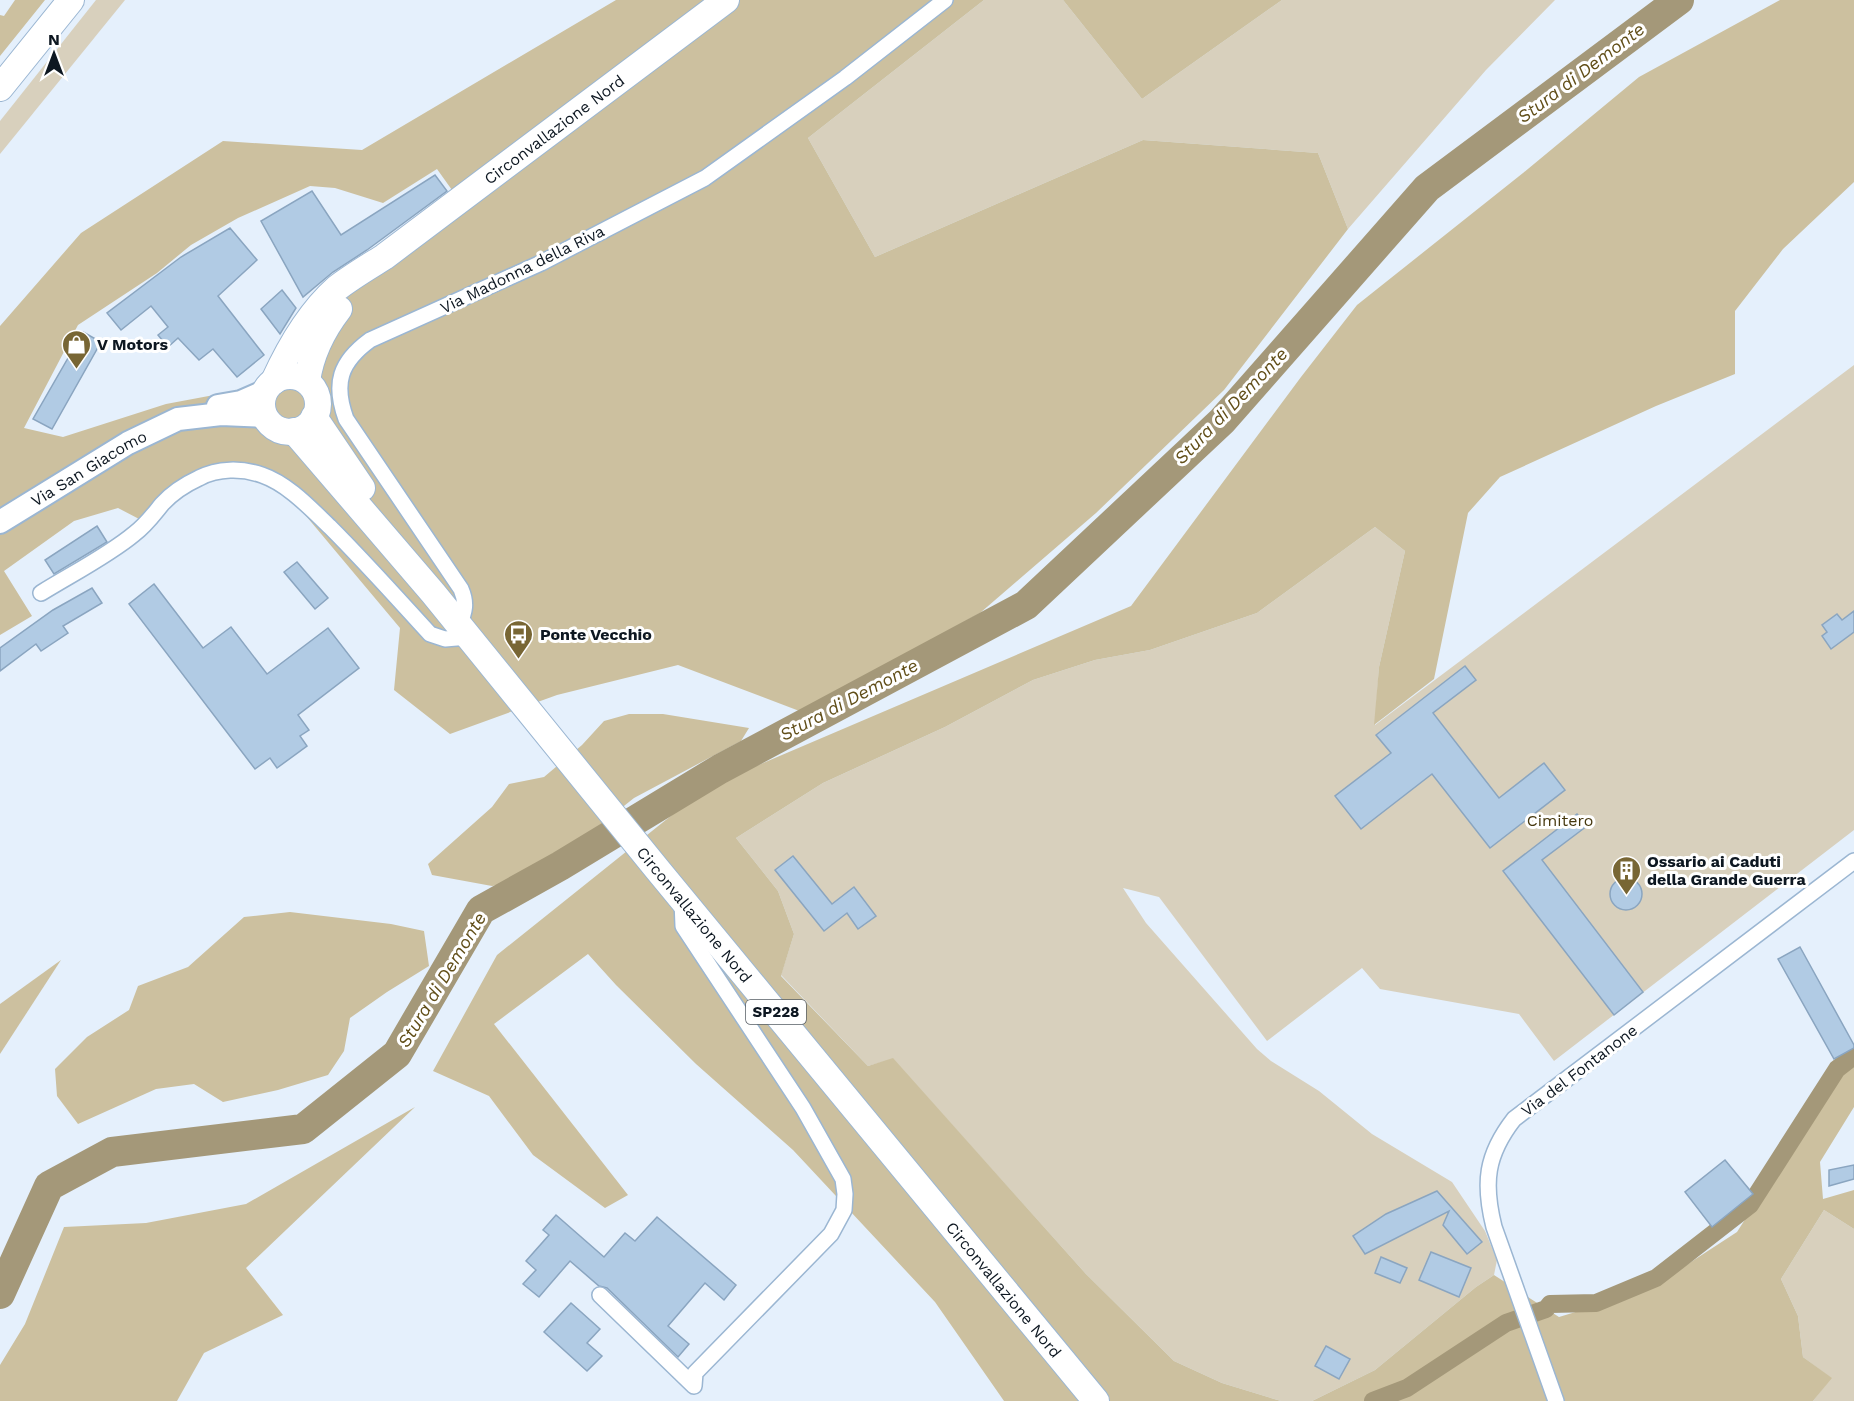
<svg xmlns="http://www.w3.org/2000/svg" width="1854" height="1401" font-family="'Work Sans',sans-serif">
<rect width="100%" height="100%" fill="#e5f0fc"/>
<!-- green -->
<g fill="#d8d0bd">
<polygon points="96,0 125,0 0,154 0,121"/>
<polygon points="984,0 1063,0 1142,99 1282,0 1555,0 1486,70 1348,229 1318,153 1143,140 875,257 808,138"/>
<polygon points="1854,365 1854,830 1554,1061 1519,1014 1380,989 1362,968 1267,1041 1159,897 1123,888 1146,923 1257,1049 1271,1061 1319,1091 1372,1134 1452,1182 1485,1231 1497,1260 1494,1275 1476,1287 1375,1370 1312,1401 1281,1401 1222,1383 1174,1361 1086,1274 893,1059 868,1066 781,975 794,934 778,891 736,838 823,783 945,727 1033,680 1095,660 1150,650 1257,613 1375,527 1405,551 1379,667 1375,725"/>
<polygon points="1824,1210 1854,1229 1854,1401 1813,1401 1831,1378 1803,1357 1798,1316 1781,1279"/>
</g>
<!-- forest -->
<g fill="#ccc09f" fill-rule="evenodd">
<polygon points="15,0 45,0 0,56 0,15 4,16"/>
<path d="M616,0h368l-176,138 67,119 268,-117 175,13 30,76 -124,161 -128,123 -116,100 -178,99 -124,-47 -121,30 -107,39 -56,-44 6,-62 -135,-161 -31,-5 -39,12 -54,46 -23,-12 -44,13 -70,50 28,45 -32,19v-309l81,-93 142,-92 139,9zM437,169l15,21 -182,182 -24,17 -80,15 -103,33 -39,-9 54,-103 79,-52 34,-28 47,-27 72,-32 25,2 48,15z"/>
<polygon points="1063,0 1282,0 1142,99"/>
<polygon points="1780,0 1854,0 1854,182 1783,249 1735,311 1735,374 1656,406 1500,477 1468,513 1434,679 1374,725 1379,667 1405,551 1375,527 1257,613 1150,650 1095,660 1033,680 945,727 823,783 736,838 778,891 794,934 781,976 868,1066 893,1058 1086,1274 1174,1361 1222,1383 1281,1401 1004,1401 935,1302 793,1150 696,1064 616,985 588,954 494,1024 628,1195 605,1208 533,1155 489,1096 433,1071 497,955 707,787 1131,606 1301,377 1357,305 1523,173 1639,77"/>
<polygon points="629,714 663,714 749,728 741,741 634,798 575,845 516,882 492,886 432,875 428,864 492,807 509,784 544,777 582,745 604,721"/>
<polygon points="290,912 391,924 424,931 429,966 387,992 350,1018 344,1051 328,1075 278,1090 223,1102 194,1084 156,1089 78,1124 57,1096 55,1069 87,1037 129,1010 138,986 188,967 244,917"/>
<polygon points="61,960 0,1054 0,1004"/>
<polygon points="1854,1060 1854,1107 1820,1162 1823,1199 1854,1190 1854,1229 1824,1210 1781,1279 1798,1316 1803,1357 1832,1378 1813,1401 1312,1401 1375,1370 1476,1287 1494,1275 1559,1317 1648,1290 1737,1232 1842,1068"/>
<polygon points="415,1107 246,1268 283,1315 204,1353 177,1401 0,1401 0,1365 25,1324 64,1227 146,1223 246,1204"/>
</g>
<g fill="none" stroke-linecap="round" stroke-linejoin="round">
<!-- canal -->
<polyline stroke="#a49879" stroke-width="18" points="1373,1401 1407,1388 1506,1323 1546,1309 1550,1304 1596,1303 1656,1278 1750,1205 1837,1069 1854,1056"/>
<!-- river -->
<polyline stroke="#a49879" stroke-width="30" points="0,1294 49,1186 112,1152 303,1129 397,1054 481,910 560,866 720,769 1026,605 1222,421 1427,188 1679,0"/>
</g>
<!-- building -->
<g fill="#b1cbe4" stroke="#8aa5c0" stroke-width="1.5">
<polygon points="435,175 447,191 367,250 333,272 303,297 261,221 312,191 341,235"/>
<polygon points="230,228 257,260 218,296 264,355 237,377 213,349 199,360 178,338 168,347 158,335 168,327 151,306 121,330 107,313 181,257"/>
<polygon points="282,290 296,308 280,334 261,309"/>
<polygon points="83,332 101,342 52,429 33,419"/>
<polygon points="97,526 107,542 54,574 45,560"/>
<polygon points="297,562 328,598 315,609 284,572"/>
<polygon points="154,584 203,648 231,627 267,674 328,628 359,668 298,715 309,730 300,736 307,746 277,768 270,758 255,769 129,604"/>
<polygon points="92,588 102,603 63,626 68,633 41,651 36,644 0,671 0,648 53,610"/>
<polygon points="1854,611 1854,632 1831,649 1822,636 1827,632 1822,625 1837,614 1842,620"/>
<polygon points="1465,666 1476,680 1433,713 1499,798 1544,763 1565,790 1490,848 1432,774 1361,829 1335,796 1391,753 1376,735"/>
<polygon points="1577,814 1587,826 1542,860 1643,992 1614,1015 1503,871"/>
<polygon points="793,856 832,904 854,887 876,916 858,929 847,913 824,931 775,870"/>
<circle cx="1626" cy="894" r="16"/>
<polygon points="1800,947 1854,1045 1854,1048 1834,1059 1778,959"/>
<polygon points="1725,1160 1753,1194 1712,1227 1685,1192"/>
<polygon points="1854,1165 1854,1179 1829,1186 1829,1170"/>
<polygon points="1437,1191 1482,1242 1467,1254 1443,1225 1449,1211 1365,1254 1353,1236 1386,1214"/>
<polygon points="556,1215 604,1257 625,1233 635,1241 657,1217 736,1285 724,1300 705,1283 668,1326 689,1344 678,1357 607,1288 599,1286 570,1261 539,1297 523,1284 536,1270 526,1261 549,1235 543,1230"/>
<polygon points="1431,1252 1471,1268 1459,1297 1419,1280"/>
<polygon points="1381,1257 1407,1268 1400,1283 1375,1273"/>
<polygon points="571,1303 600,1329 587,1343 602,1356 587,1371 544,1332"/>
<polygon points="1326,1346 1350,1359 1339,1379 1315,1366"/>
</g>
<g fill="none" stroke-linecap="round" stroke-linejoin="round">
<defs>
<g id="street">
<path d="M41,593c29,-18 68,-38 93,-59 12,-9 19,-19 28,-30 10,-11 24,-20 37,-26 19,-10 43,-10 63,-3 26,9 48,33 68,52 35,35 67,71 100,107l15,5 23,-2"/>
<path d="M459,625c6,-13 8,-22 2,-36l-115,-170c-13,-36 -6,-57 24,-79l171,-77 164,-85 140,-100 100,-78"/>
<polyline points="600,1295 694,1386 695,1373 831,1234 844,1210 845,1194 843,1179 803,1108 683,926 682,901"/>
<path d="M1556,1401l-62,-174c-11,-44 -8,-72 20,-108l340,-258"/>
</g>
<g id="secondary">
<polyline points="218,406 241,402 264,392"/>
<path id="s1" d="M0,522l128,-79 50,-24 43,-5 44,2"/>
</g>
<g id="primary">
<polyline points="0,88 71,0"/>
<circle cx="290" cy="404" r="28"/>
<path id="s2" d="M274,381c15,-33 36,-69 63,-93 14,-11 31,-21 47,-31l342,-257"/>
<path d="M307,381c4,-28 15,-50 32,-72"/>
<polyline points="314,417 362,488"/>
<path id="s3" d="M294,431l139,162 224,276 439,532"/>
</g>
</defs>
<!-- street casing -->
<use href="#street" stroke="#9bb6d2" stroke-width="18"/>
<!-- secondary casing -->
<use href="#secondary" stroke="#9bb6d2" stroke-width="26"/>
<!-- primary casing -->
<use href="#primary" stroke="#9bb6d2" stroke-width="28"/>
<!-- street -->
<use href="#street" stroke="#fff" stroke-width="15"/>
<!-- secondary -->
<use href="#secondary" stroke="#fff" stroke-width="22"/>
<!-- primary -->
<use href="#primary" stroke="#fff" stroke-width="26"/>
</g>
<!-- icons -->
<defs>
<symbol id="shop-pin" viewBox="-11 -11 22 30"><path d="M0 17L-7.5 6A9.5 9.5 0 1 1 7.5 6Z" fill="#786634" stroke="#fff"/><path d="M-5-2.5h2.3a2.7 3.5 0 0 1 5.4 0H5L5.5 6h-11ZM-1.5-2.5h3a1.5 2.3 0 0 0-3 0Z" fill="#fff"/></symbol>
<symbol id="bus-pin" viewBox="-11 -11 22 30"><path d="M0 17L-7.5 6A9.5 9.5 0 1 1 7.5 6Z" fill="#786634" stroke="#fff"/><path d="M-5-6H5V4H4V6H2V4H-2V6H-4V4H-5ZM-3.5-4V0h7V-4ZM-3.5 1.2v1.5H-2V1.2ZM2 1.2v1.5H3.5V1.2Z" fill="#fff"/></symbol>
<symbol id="building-pin" viewBox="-11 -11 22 30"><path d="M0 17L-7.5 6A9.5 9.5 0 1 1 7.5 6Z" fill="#786634" stroke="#fff"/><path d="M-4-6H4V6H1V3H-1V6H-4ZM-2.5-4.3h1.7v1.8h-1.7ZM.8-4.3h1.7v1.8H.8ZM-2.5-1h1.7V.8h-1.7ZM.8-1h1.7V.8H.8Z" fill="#fff"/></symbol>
</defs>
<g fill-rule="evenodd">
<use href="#shop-pin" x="60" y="328" width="33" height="45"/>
<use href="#bus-pin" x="502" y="618" width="33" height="45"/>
<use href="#building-pin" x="1610" y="854" width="33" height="45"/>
</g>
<g text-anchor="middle" stroke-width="6" stroke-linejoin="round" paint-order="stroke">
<!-- shield labels -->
<rect fill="#fff" stroke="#565d64" stroke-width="1.5" x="746" y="1000" width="60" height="24" rx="4.5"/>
<g font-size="15" font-weight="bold" fill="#0d1721">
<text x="776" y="1017">SP228</text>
</g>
<!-- street labels -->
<g font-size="16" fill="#0d1721" stroke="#fff">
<text dy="6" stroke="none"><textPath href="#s2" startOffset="382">Circonvallazione Nord</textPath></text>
<text transform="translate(522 269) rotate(-26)" y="6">Via Madonna della Riva</text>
<text dy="6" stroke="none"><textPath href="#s1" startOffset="104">Via San Giacomo</textPath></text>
<text dy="6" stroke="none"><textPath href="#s3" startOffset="628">Circonvallazione Nord</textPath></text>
<text transform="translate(1579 1070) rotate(-37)" y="6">Via del Fontanone</text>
<text dy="6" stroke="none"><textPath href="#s3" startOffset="1114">Circonvallazione Nord</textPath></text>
</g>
<!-- poi labels -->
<g font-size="16" font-weight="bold" fill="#0d1721" stroke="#fff" text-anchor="start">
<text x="97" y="350">V Motors</text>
<text x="540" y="640">Ponte Vecchio</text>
<text x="1647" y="867">Ossario ai Caduti<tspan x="1647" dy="18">della Grande Guerra</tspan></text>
</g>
<!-- park labels -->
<g font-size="16" fill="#46380e" stroke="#fff">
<text x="1560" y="826">Cimitero</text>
</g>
<!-- water labels -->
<g font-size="18" font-style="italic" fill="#614e18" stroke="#fff">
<text transform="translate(1581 73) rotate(-37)" y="6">Stura di Demonte</text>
<text transform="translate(1231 406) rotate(-46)" y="6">Stura di Demonte</text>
<text transform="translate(849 700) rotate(-28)" y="6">Stura di Demonte</text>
<text transform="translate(442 980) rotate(-59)" y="6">Stura di Demonte</text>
</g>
</g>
<!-- north arrow -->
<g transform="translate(54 54)" stroke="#ffffff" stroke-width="4.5" paint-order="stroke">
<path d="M0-4.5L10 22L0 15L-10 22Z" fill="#0d1721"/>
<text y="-9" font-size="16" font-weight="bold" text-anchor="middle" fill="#0d1721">N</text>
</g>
</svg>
